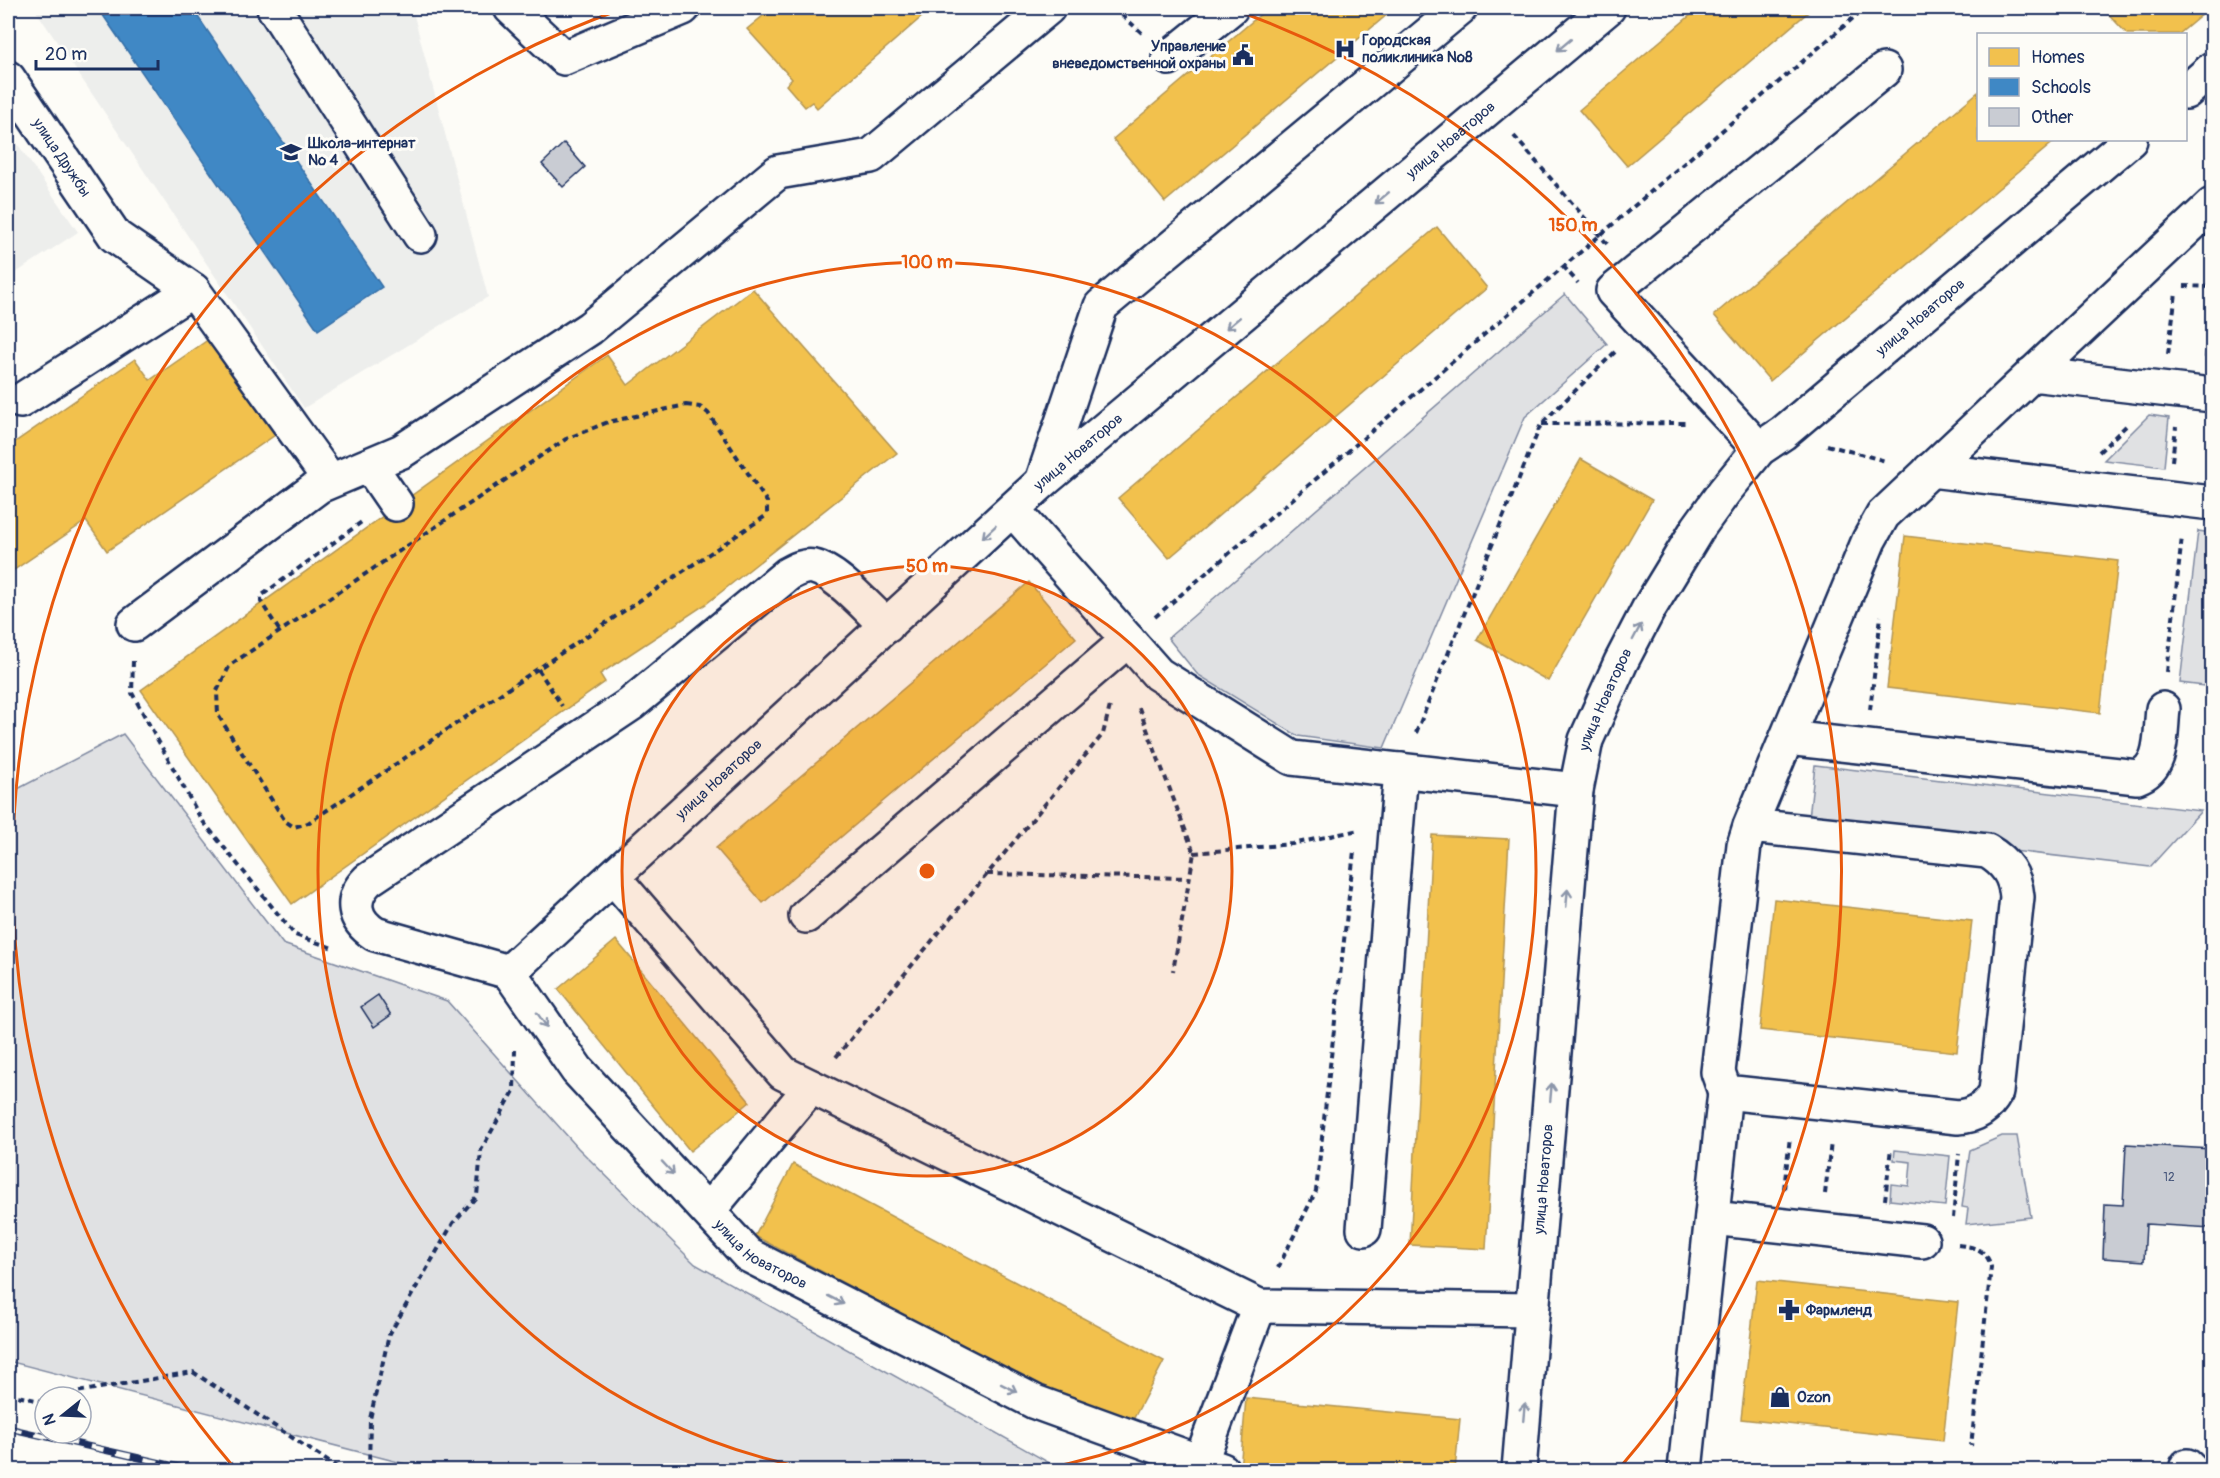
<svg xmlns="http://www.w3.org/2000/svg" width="2220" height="1478" font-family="Pangolin,sans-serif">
<rect width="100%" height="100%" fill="#fdfcf7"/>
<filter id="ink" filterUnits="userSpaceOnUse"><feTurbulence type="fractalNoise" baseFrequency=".0167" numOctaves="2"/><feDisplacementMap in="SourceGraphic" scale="12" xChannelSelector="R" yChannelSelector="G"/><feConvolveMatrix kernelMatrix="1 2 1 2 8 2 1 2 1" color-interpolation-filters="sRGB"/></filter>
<g filter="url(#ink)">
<!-- built -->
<g fill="#edeeec">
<polygon points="34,8 412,8 488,297 304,408"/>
<polygon points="8,130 78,232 8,278"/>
</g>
<!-- green -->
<g fill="#e0e1e3" stroke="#7e88a0" stroke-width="1.5">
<polygon points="1565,294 1607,344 1525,417 1384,748 1298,736 1197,674 1168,638"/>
<polygon points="2149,415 2169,418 2164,467 2104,460"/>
<polygon points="2198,531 2212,533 2212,687 2180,683"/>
<polygon points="123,734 283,944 447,1001 578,1148 695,1264 1062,1470 429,1470 8,1361 8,794"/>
<polygon points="1815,765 2201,811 2150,867 1808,827"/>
<polygon points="2002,1136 2017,1136 2031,1217 1966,1224 1968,1208 1962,1207 1970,1150"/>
<polygon points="1895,1150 1950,1156 1945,1206 1890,1200 1891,1184 1909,1186 1911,1162 1894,1160"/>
</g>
<!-- homes -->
<g fill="#f2c14e" stroke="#b29553" stroke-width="1.5">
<polygon points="768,8 932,8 817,108 812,102 805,107 786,85 792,79 747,29 770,10"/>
<polygon points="1268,8 1395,8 1165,202 1113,139"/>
<polygon points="1699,8 1813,8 1627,166 1579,110"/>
<polygon points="2103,8 2210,8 2179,34 2127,34"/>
<polygon points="1978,92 1978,140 2056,140 1770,381 1714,315"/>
<polygon points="1437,227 1487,288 1169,558 1118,498"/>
<polygon points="753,289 897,453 706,604 600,674 605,682 292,904 141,690 607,355 628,385"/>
<polygon points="212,337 278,433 107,551 86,521 8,574 8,447 135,359 150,380"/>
<polygon points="1581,459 1652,500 1548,681 1477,640"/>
<polygon points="1905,536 2118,561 2100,713 1887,688"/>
<polygon points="1029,582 1076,638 763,903 716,848"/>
<polygon points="1432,835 1509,839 1486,1249 1410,1245"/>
<polygon points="1774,899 1972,921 1957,1052 1760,1030"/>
<polygon points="616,940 750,1102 690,1151 558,989"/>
<polygon points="793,1164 1164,1361 1126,1433 755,1236"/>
<polygon points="1757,1280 1958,1302 1943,1441 1741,1419"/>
<polygon points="1246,1398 1460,1419 1455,1470 1240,1470"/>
</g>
<!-- schools -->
<polygon fill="#3f88c5" stroke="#346da6" stroke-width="1.5" points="98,8 192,8 382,287 318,330"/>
<!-- building -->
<g fill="#c9ccd3" stroke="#1b2f5e" stroke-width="1.5">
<polygon points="564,143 585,167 563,187 542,164"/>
<polygon points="378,995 391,1015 374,1027 361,1007"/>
<polygon points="2126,1144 2212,1149 2212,1228 2146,1224 2144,1261 2103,1258 2105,1204 2123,1205"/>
</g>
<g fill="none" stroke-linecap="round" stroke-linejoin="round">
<defs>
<g id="minor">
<polyline points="274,8 420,235"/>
<polyline points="511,8 564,58 683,8"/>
<polyline points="1169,58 1231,8"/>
<path id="s1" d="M8,78l107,158 78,54 137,190"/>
<polyline points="2186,92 2212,69"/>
<polyline points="2032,374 2212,395"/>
<polyline points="20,401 193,290"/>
<polyline points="1759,449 1613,291 1884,70"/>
<polyline points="370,466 396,504"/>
<polyline points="1930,470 2212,503"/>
<polyline points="1042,482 1101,306 1460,8"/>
<polyline points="1013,510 1158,674 1292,758 1576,790"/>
<polyline points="134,624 319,486 402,451 590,328 778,172 871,156 1048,8"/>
<path d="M1787,738l350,39c27,-9 23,-44 26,-68"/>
<path d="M1750,826l237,25c19,11 28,24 30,46l-21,195c-8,15 -20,24 -38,25l-233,-25 -7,-20 26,-227 6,-19 119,-286 14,-25 329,-310"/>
<polyline points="613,877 783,1073 1259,1306 1532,1310"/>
<polyline points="806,916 1128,640"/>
<path id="s2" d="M509,972l533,-490 566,-474"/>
<path id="s3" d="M509,972l68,98 171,185 287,147 187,68"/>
<path d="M509,972l-134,-38c-22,-14 -26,-35 -7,-54l263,-176 157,-130c8,-4 16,-9 26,-7 23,5 55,43 73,59"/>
<polyline points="708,1211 811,1087"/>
<polyline points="1712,1218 1922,1241"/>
<polyline points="1364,1229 1401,770"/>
<polyline points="1200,1463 1259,1306"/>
<polyline points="2187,1466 2191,1470"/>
<path id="s4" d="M1519,1470l57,-680 10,-50 35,-78 27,-52 50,-82 26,-36 35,-43 24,-16 347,-293"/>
<polyline points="1685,1470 1725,1092"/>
</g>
</defs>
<!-- minor casing -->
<use href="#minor" stroke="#1b2f5e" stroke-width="38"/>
<!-- path -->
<g stroke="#1b2f5e" stroke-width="4" stroke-dasharray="6 4.5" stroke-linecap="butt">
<polyline points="1114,8 1142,33"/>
<polyline points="1514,136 1609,246"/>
<polyline points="1563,266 1578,283"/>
<polyline points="2184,286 2212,287"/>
<polyline points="2168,354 2176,293"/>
<polyline points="2206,358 2212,304"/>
<polygon points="686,405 700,407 708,413 767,502 767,515 308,823 294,827 285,821 218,715 217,691 230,665 566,439 608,422"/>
<polyline points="1542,424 1685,423"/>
<polyline points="1827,445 1886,461"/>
<polyline points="2099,452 2128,424"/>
<polyline points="2172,461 2176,427"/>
<polyline points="1155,617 1865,8"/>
<polyline points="279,630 261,602 261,596 363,521"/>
<polyline points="133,661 132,693 201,819 295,935 333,948"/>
<polyline points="538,669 562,706"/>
<polyline points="2167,672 2182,537"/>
<polyline points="1139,708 1194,853 1173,971"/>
<polyline points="1870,710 1881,616"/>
<polyline points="1416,733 1541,424 1617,350"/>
<polyline points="1194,853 1292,844 1359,830"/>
<polyline points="987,874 1189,878"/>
<polyline points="836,1057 1103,734 1110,706"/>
<polyline points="1784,1189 1790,1137"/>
<polyline points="1825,1194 1831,1142"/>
<polyline points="1885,1200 1891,1148"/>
<polyline points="1953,1218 1959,1154"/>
<path d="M1958,1245c16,2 29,4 33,22l-20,179"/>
<polyline points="1278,1268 1316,1191 1354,851"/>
<polyline points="8,1394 45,1402"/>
<polyline points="48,1397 193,1372 341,1470"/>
<polyline points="369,1470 370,1419 389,1335 453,1223 477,1196 481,1150 514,1091 515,1050"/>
</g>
<!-- minor -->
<use href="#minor" stroke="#fdfcf7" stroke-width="33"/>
<defs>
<polyline id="rail" points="8,1428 192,1470"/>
</defs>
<!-- rail casing -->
<use href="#rail" stroke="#1b2f5e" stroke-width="7"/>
<!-- rail -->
<use href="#rail" stroke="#fdfcf7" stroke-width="4.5" stroke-dasharray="14" stroke-linecap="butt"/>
</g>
<!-- one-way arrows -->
<defs><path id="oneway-shaft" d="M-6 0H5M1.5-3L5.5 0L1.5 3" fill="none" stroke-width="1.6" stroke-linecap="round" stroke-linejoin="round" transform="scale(1.5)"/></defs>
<g stroke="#8c96aa">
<use href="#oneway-shaft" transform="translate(1564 45) rotate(140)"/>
<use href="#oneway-shaft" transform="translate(1382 198) rotate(140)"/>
<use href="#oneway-shaft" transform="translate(1233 323) rotate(140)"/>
<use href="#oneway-shaft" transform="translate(989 532) rotate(137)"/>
<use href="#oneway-shaft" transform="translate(1637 632) rotate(-62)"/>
<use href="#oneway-shaft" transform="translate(1567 898) rotate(-85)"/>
<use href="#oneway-shaft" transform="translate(542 1020) rotate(55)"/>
<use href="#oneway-shaft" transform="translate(1551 1092) rotate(-85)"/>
<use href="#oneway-shaft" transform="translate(668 1168) rotate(47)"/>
<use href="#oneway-shaft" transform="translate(836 1300) rotate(27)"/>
<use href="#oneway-shaft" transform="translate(1009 1388) rotate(27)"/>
<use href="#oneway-shaft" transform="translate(1524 1412) rotate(-85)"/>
</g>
</g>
<!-- distance rings -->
<circle cx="927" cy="871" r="305" fill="#e8590c" fill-opacity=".12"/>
<g fill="none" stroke="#e8590c" stroke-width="3">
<circle cx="927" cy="871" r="305"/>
<path d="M816 1470A609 609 0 1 1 1038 1470"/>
<path d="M232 1465A914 914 0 0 1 622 9M1232 9A914 914 0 0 1 1622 1465"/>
</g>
<!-- icons -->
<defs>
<symbol id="hospital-bare" viewBox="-9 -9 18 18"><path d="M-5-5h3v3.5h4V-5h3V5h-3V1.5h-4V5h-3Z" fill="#1b2f5e" stroke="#fdfcf7" stroke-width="2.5" paint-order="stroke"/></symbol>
<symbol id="civic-bare" viewBox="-9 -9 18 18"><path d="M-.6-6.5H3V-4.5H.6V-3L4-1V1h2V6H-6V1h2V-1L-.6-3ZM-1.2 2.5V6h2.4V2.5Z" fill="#1b2f5e" stroke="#fdfcf7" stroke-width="2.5" paint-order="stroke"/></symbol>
<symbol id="school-bare" viewBox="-9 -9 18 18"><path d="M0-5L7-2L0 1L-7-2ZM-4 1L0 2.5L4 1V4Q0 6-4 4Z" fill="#1b2f5e" stroke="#fdfcf7" stroke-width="2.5" paint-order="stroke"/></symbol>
<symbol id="pharmacy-bare" viewBox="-9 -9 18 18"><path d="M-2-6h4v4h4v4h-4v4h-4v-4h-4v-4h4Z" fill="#1b2f5e" stroke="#fdfcf7" stroke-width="2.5" paint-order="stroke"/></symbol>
<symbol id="shop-bare" viewBox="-9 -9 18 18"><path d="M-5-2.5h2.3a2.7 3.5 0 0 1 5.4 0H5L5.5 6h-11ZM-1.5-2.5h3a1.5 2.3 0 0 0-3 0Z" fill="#1b2f5e" stroke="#fdfcf7" stroke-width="2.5" paint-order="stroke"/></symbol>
</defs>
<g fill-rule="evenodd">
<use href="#hospital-bare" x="1330" y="34" width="30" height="30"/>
<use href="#civic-bare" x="1228" y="40" width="30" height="30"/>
<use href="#school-bare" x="276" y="137" width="30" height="30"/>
<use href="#pharmacy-bare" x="1774" y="1295" width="30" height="30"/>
<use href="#shop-bare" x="1765" y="1382" width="30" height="30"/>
</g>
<g text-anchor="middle" stroke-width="6" stroke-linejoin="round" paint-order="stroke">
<!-- number labels -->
<g font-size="12" fill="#46567b">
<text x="2169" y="1181">12</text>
</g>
<!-- poi labels -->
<g font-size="15" font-weight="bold" fill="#1b2f5e" stroke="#fdfcf7" text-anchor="start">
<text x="1362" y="45">Городская<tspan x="1362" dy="17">поликлиника №8</tspan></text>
<text x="1226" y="51" text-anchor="end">Управление<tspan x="1226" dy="17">вневедомственной охраны</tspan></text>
<text x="308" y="148">Школа-интернат<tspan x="308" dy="17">№ 4</tspan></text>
<text x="1806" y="1315">Фармленд</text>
<text x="1797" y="1402">Ozon</text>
</g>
<!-- street labels -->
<g font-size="15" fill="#1b2f5e" stroke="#fdfcf7">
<text dy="5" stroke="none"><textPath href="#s2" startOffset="1257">улица Новаторов</textPath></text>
<text dy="5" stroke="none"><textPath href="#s1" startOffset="96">улица Дружбы</textPath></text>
<text dy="5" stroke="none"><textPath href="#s4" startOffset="1282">улица Новаторов</textPath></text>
<text dy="5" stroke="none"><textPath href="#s2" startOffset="771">улица Новаторов</textPath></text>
<text dy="5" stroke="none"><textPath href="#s4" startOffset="778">улица Новаторов</textPath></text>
<text dy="5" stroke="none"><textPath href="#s2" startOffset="285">улица Новаторов</textPath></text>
<text dy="5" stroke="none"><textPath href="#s4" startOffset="292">улица Новаторов</textPath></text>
<text dy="5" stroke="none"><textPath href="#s3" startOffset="381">улица Новаторов</textPath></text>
</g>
</g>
<circle cx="927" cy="871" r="9" fill="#e8590c" stroke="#fdfcf7" stroke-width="3"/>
<g font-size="18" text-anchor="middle" font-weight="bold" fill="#e8590c" stroke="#fdfcf7" stroke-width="6" stroke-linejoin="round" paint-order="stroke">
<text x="1573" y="231">150 m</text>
<text x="927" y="268">100 m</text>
<text x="927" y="572">50 m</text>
</g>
<!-- margin -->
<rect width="2220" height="1478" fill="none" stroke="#fdfcf7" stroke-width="30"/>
<rect x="15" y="15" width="2190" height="1448" fill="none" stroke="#1b2f5e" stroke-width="2" filter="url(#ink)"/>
<!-- legend -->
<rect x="1977" y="33" width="210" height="108" fill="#fdfcf7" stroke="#a3aaba" stroke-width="1.5"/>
<rect x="1989" y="48" width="30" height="18" fill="#f2c14e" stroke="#a3aaba" stroke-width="1.5"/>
<text x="2031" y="63" font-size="18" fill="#1b2f5e">Homes</text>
<rect x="1989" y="78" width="30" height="18" fill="#3f88c5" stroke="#a3aaba" stroke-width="1.5"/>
<text x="2031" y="93" font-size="18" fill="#1b2f5e">Schools</text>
<rect x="1989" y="108" width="30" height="18" fill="#c9ccd3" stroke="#a3aaba" stroke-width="1.5"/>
<text x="2031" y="123" font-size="18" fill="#1b2f5e">Other</text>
<!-- north arrow -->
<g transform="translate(63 1415) rotate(252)"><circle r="28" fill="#fdfcf7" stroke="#a3aaba" stroke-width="1.5"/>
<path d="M0-4.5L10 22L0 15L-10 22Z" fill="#1b2f5e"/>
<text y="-9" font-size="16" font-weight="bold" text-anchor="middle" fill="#1b2f5e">N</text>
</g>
<!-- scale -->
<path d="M36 60v9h122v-9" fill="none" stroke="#1b2f5e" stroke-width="3"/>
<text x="45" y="60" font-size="18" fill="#1b2f5e" stroke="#fdfcf7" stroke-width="4.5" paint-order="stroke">20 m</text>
</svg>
